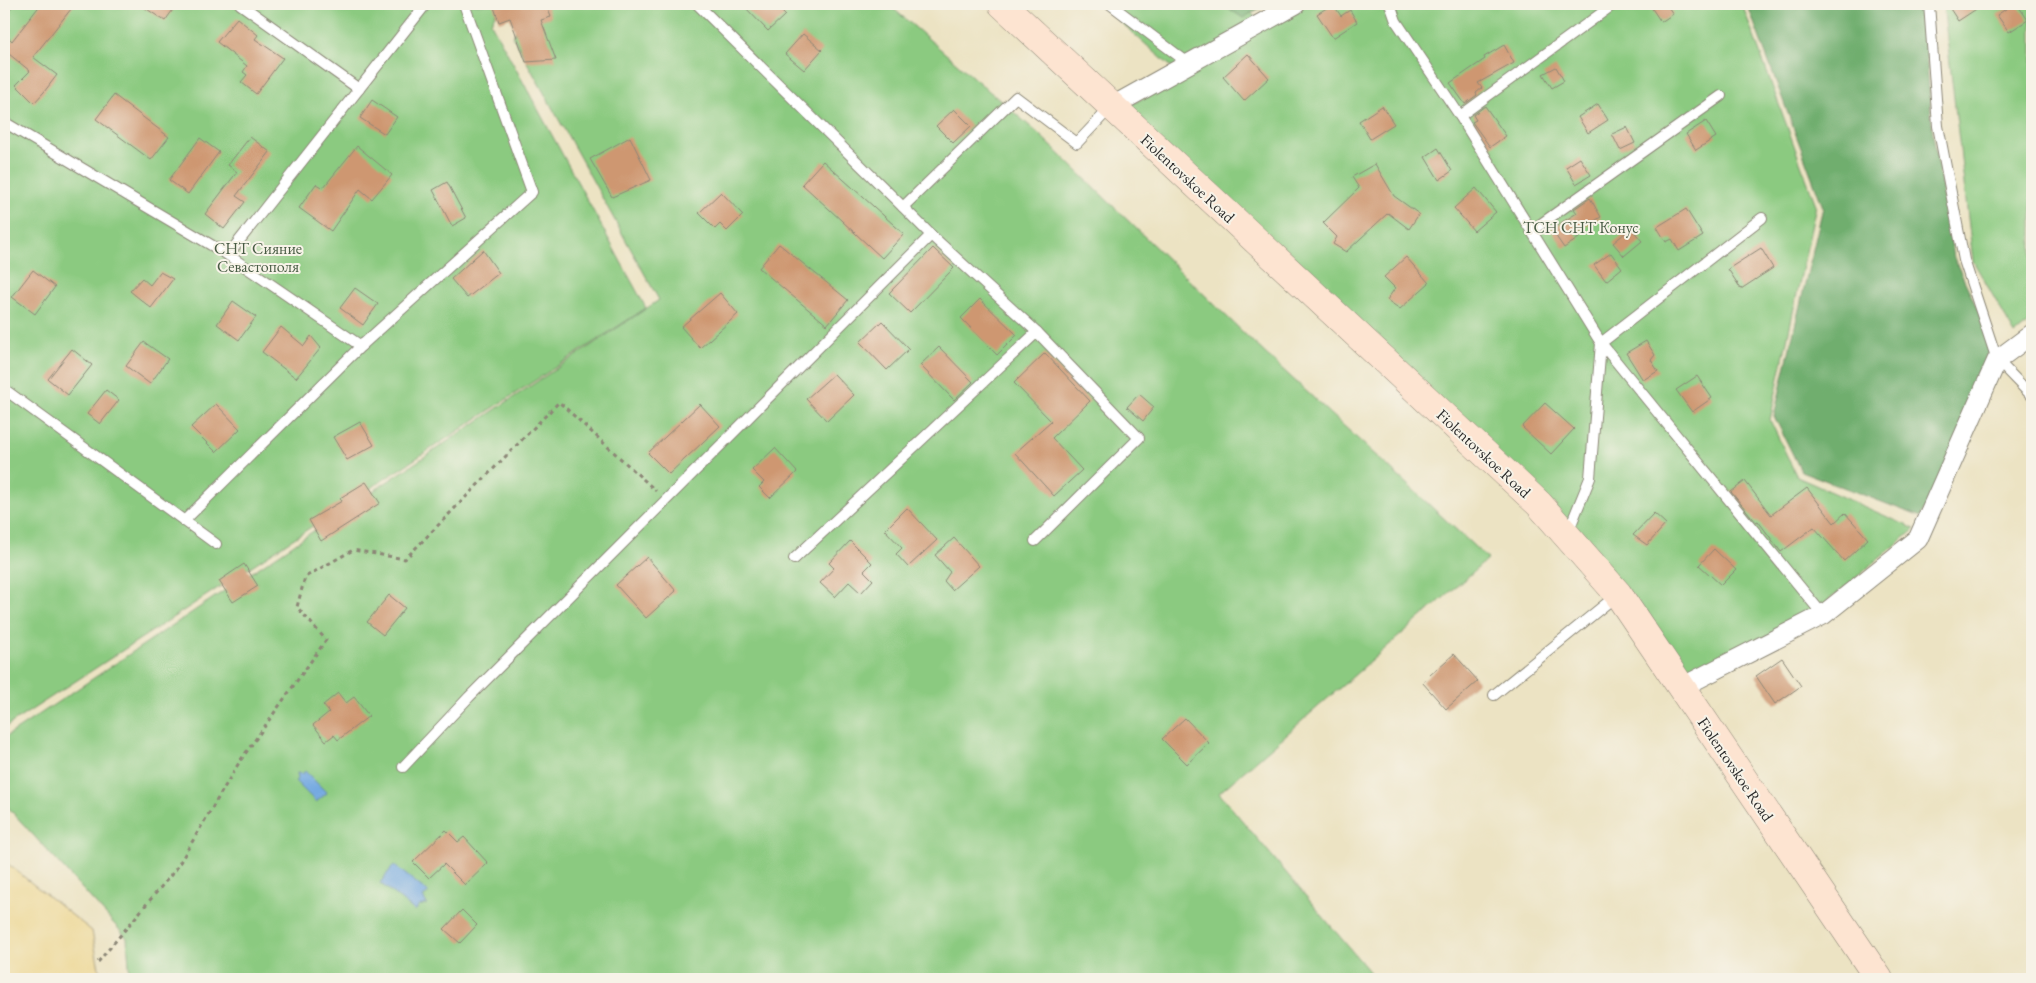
<svg xmlns="http://www.w3.org/2000/svg" width="2036" height="983" font-family="'EB Garamond',serif">
<rect width="100%" height="100%" fill="#f7f3e8"/>
<filter id="ink" filterUnits="userSpaceOnUse"><feTurbulence type="fractalNoise" baseFrequency=".02" numOctaves="2"/><feDisplacementMap in="SourceGraphic" scale="10" xChannelSelector="R" yChannelSelector="G"/><feConvolveMatrix kernelMatrix="1 2 1 2 8 2 1 2 1" color-interpolation-filters="sRGB"/></filter>
<filter id="wash" filterUnits="userSpaceOnUse"><feTurbulence type="fractalNoise" baseFrequency=".0096" numOctaves="4" result="noise"/><feDisplacementMap in="SourceGraphic" scale="20" xChannelSelector="R" yChannelSelector="G"/><feGaussianBlur stdDeviation="1.12" result="paint"/><feColorMatrix in="noise" values="0 0 0 0 0 0 0 0 0 0 0 0 0 0 0 0 0 1.4 0 .05"/><feComposite in="paint" operator="in"/></filter>
<g filter="url(#wash)">
<rect width="100%" height="100%" fill="#ece3c3"/>
<!-- green -->
<g fill="#8bca80" stroke="#5b7a56">
<polygon points="4,4 500,4 491,23 646,308 4,728"/>
<polygon points="525,4 888,4 1039,134 1253,342 1488,559 1219,793 1373,976 1370,979 130,979 127,938 4,803 4,738 659,300 513,37"/>
<polygon points="1100,4 1245,4 1257,20 1290,4 1742,4 1816,205 1770,420 1797,477 1915,529 1811,615 1682,678 1626,589 1125,107 1163,89 1176,81 1178,82 1185,79"/>
<polygon points="1943,4 2032,4 2032,321 2015,334 1973,261"/>
</g>
<!-- forest -->
<g fill="#70ae6e" stroke="#4e6c4c">
<polygon points="1222,4 1267,4 1243,18"/>
<polygon points="1747,4 1922,4 1933,135 1954,258 1998,353 1921,517 1801,471 1774,416 1823,207"/>
</g>
<!-- sand -->
<polygon fill="#eeda9e" stroke="#8c8264" points="4,861 92,931 101,979 4,979"/>
<!-- water -->
<g fill="#73a9e1" stroke="#4f6a86">
<polygon points="305,771 327,793 316,802 295,781 298,779 297,773 302,774"/>
<polygon points="394,865 429,893 423,897 427,904 419,906 415,911 380,883"/>
</g>
<g id="blocks">
<!-- building -->
<g fill="#ce9771">
<polygon points="41,4 75,4 33,57 57,75 44,92 34,103 16,85 30,71 4,50 4,45 9,38 12,41"/>
<polygon points="139,4 177,4 165,21"/>
<polygon points="493,4 546,4 551,17 541,20 556,60 526,62 510,18 499,22"/>
<polygon points="742,4 774,4 785,15 768,31"/>
<polygon points="1333,4 1341,16 1350,10 1357,22 1333,38 1317,14"/>
<polygon points="1649,4 1666,4 1673,14 1661,22"/>
<polygon points="1947,4 1984,4 1958,21"/>
<polygon points="2013,4 2017,4 2028,20 2009,32 1997,15"/>
<polygon points="237,18 258,35 255,39 283,58 256,94 241,82 247,75 243,72 247,66 217,42"/>
<polygon points="803,34 822,50 804,70 785,54"/>
<polygon points="1504,45 1514,63 1478,83 1482,88 1476,93 1477,95 1465,104 1450,83 1485,59 1484,57"/>
<polygon points="1248,54 1269,78 1244,101 1223,77"/>
<polygon points="1556,67 1564,81 1552,88 1543,74"/>
<polygon points="114,95 169,137 151,160 96,119"/>
<polygon points="372,100 397,117 385,134 360,118"/>
<polygon points="1598,104 1608,120 1588,133 1578,117"/>
<polygon points="1382,106 1394,124 1370,139 1359,121"/>
<polygon points="1485,106 1506,136 1490,147 1472,122 1476,120 1473,115"/>
<polygon points="954,109 971,126 953,143 936,126"/>
<polygon points="1706,121 1716,137 1696,150 1686,134"/>
<polygon points="1627,127 1635,143 1620,150 1612,134"/>
<polygon points="250,137 270,152 236,196 245,202 224,229 205,214 237,172 228,165"/>
<polygon points="630,137 651,180 612,197 590,159"/>
<polygon points="200,138 219,152 188,194 169,180"/>
<polygon points="357,146 392,175 372,199 360,189 331,231 299,208 316,184 323,188"/>
<polygon points="1438,148 1452,171 1439,180 1425,157"/>
<polygon points="1580,158 1591,175 1576,184 1566,167"/>
<polygon points="823,161 904,234 882,258 802,184"/>
<polygon points="1375,164 1394,196 1419,214 1409,229 1388,213 1346,252 1333,244 1337,237 1323,223 1359,188 1352,177"/>
<polygon points="447,182 466,218 452,226 433,190"/>
<polygon points="1476,188 1496,212 1474,231 1454,208"/>
<polygon points="721,192 743,215 727,231 720,224 715,229 699,213"/>
<polygon points="1590,198 1601,217 1575,233 1579,238 1564,248 1551,229 1577,213 1574,209"/>
<polygon points="1686,209 1703,236 1679,251 1672,239 1666,242 1657,227"/>
<polygon points="1631,228 1642,241 1624,256 1613,243"/>
<polygon points="779,244 848,300 827,325 759,268"/>
<polygon points="933,248 954,268 910,313 889,293"/>
<polygon points="1761,248 1773,268 1741,289 1728,269"/>
<polygon points="483,250 499,273 467,298 451,279"/>
<polygon points="1611,253 1622,268 1606,281 1594,265"/>
<polygon points="1406,257 1429,283 1400,309 1387,300 1395,288 1384,277"/>
<polygon points="33,270 55,287 35,314 12,297"/>
<polygon points="160,272 173,279 151,308 130,291 142,278 150,285"/>
<polygon points="355,288 378,304 363,325 340,308"/>
<polygon points="720,293 738,314 700,348 681,327"/>
<polygon points="980,299 1017,335 997,355 961,318"/>
<polygon points="233,301 256,317 239,340 217,324"/>
<polygon points="882,321 909,349 887,370 860,342"/>
<polygon points="281,327 304,346 311,336 321,348 296,378 262,352"/>
<polygon points="1646,341 1655,355 1651,360 1658,371 1643,380 1626,353"/>
<polygon points="144,342 168,359 150,384 126,366"/>
<polygon points="939,347 973,382 954,400 920,365"/>
<polygon points="72,349 92,365 68,395 48,379"/>
<polygon points="1045,353 1090,401 1052,438 1082,470 1054,496 1015,453 1051,421 1014,383"/>
<polygon points="834,374 854,395 827,421 806,399"/>
<polygon points="1697,376 1712,398 1692,412 1676,390"/>
<polygon points="106,390 119,400 100,424 87,414"/>
<polygon points="1139,394 1154,407 1143,421 1127,407"/>
<polygon points="1545,403 1574,429 1551,454 1522,427"/>
<polygon points="216,404 240,429 216,452 191,427"/>
<polygon points="700,404 720,426 669,474 648,453"/>
<polygon points="360,422 374,445 347,460 333,437"/>
<polygon points="775,448 797,472 770,498 759,487 764,482 752,470"/>
<polygon points="1745,481 1771,515 1807,488 1834,523 1845,513 1868,539 1844,561 1814,527 1781,552 1758,521 1756,522 1731,492"/>
<polygon points="366,482 380,503 321,541 309,520 342,501 340,498"/>
<polygon points="907,508 937,540 908,567 896,554 902,548 885,530"/>
<polygon points="1654,513 1666,524 1647,545 1633,535"/>
<polygon points="954,538 979,566 952,590 944,581 950,572 935,555"/>
<polygon points="850,541 872,563 864,571 873,580 861,593 849,582 835,597 820,583 834,568 829,563"/>
<polygon points="1714,549 1736,570 1721,585 1699,565"/>
<polygon points="647,557 676,591 646,618 616,585"/>
<polygon points="244,564 258,586 233,602 219,581"/>
<polygon points="389,595 405,608 383,635 367,622"/>
<polygon points="1454,654 1478,681 1446,709 1422,682"/>
<polygon points="1782,658 1801,686 1775,704 1756,676"/>
<polygon points="338,693 346,703 354,697 369,716 338,740 334,735 326,741 313,725 329,712 323,705"/>
<polygon points="1185,718 1209,743 1187,764 1162,739"/>
<polygon points="446,830 458,842 464,837 488,863 465,885 444,864 429,878 413,862"/>
<polygon points="462,910 477,925 460,943 444,929"/>
</g>
</g>
</g>
<g filter="url(#ink)">
<use href="#blocks" fill-opacity="0" stroke="#8c8777" stroke-width="1"/>
<g fill="none" stroke-linecap="round" stroke-linejoin="round">
<defs>
<g id="lane">
<polyline points="240,4 359,89"/>
<polyline points="426,4 228,255 361,346 532,192 464,4"/>
<polyline points="697,4 903,207"/>
<polyline points="1110,4 1188,63"/>
<polyline points="1390,4 1396,21 1460,116 1601,343 1590,478 1568,532"/>
<polyline points="1929,4 1938,126 1964,260 1997,360 2032,396"/>
<polyline points="4,8 7,4"/>
<polyline points="1460,116 1614,4"/>
<polyline points="4,122 228,255"/>
<polyline points="1762,218 1601,343 1823,615"/>
<polyline points="1531,231 1721,96"/>
<polyline points="4,389 216,544"/>
<polyline points="184,521 361,346"/>
<polyline points="1035,541 1139,438 1037,332"/>
<polyline points="794,559 1037,332 931,235"/>
<polyline points="1494,695 1617,595"/>
<polyline points="403,767 469,697 931,235 903,207 1016,97 1077,143 1111,107"/>
</g>
<g id="street">
<polyline points="1111,107 1296,4"/>
<polyline points="1682,687 1823,615 1918,539 1997,360 2032,334"/>
</g>
<polyline id="secondary" points="1002,4 1539,504 1618,594 1879,979"/>
</defs>
<!-- lane casing -->
<use href="#lane" stroke="#8c8777" stroke-width="12"/>
<!-- street casing -->
<use href="#street" stroke="#8c8777" stroke-width="21"/>
<!-- secondary casing -->
<use href="#secondary" stroke="#8c8777" stroke-width="29"/>
<!-- path -->
<polyline stroke="#8c8777" stroke-width="3" stroke-dasharray="4 4" stroke-linecap="butt" points="98,962 176,869 240,761 326,640 297,607 305,577 353,550 405,559 559,402 656,491"/>
<!-- lane -->
<use href="#lane" stroke="#fff" stroke-width="10"/>
<!-- street -->
<use href="#street" stroke="#fff" stroke-width="19"/>
<!-- secondary -->
<use href="#secondary" stroke="#fde4d1" stroke-width="28"/>
</g>
</g>
<g text-anchor="middle" stroke-width="4" stroke-linejoin="round" paint-order="stroke">
<!-- street labels -->
<g font-size="16" fill="#2b2b2b" stroke="#f7f3e8">
<text transform="translate(1188 178) rotate(43)" y="6">Fiolentovskoe Road</text>
<text transform="translate(1484 453) rotate(43)" y="6">Fiolentovskoe Road</text>
<text transform="translate(1736 769) rotate(56)" y="6">Fiolentovskoe Road</text>
</g>
<!-- park labels -->
<g font-size="16" fill="#485b44" stroke="#f7f3e8">
<text x="1581" y="233">ТСН СНТ Конус</text>
<text x="258" y="254">СНТ Сияние<tspan x="258" dy="18">Севастополя</tspan></text>
</g>
</g>
<!-- margin -->
<rect width="2036" height="983" fill="none" stroke="#f7f3e8" stroke-width="20"/>
</svg>
